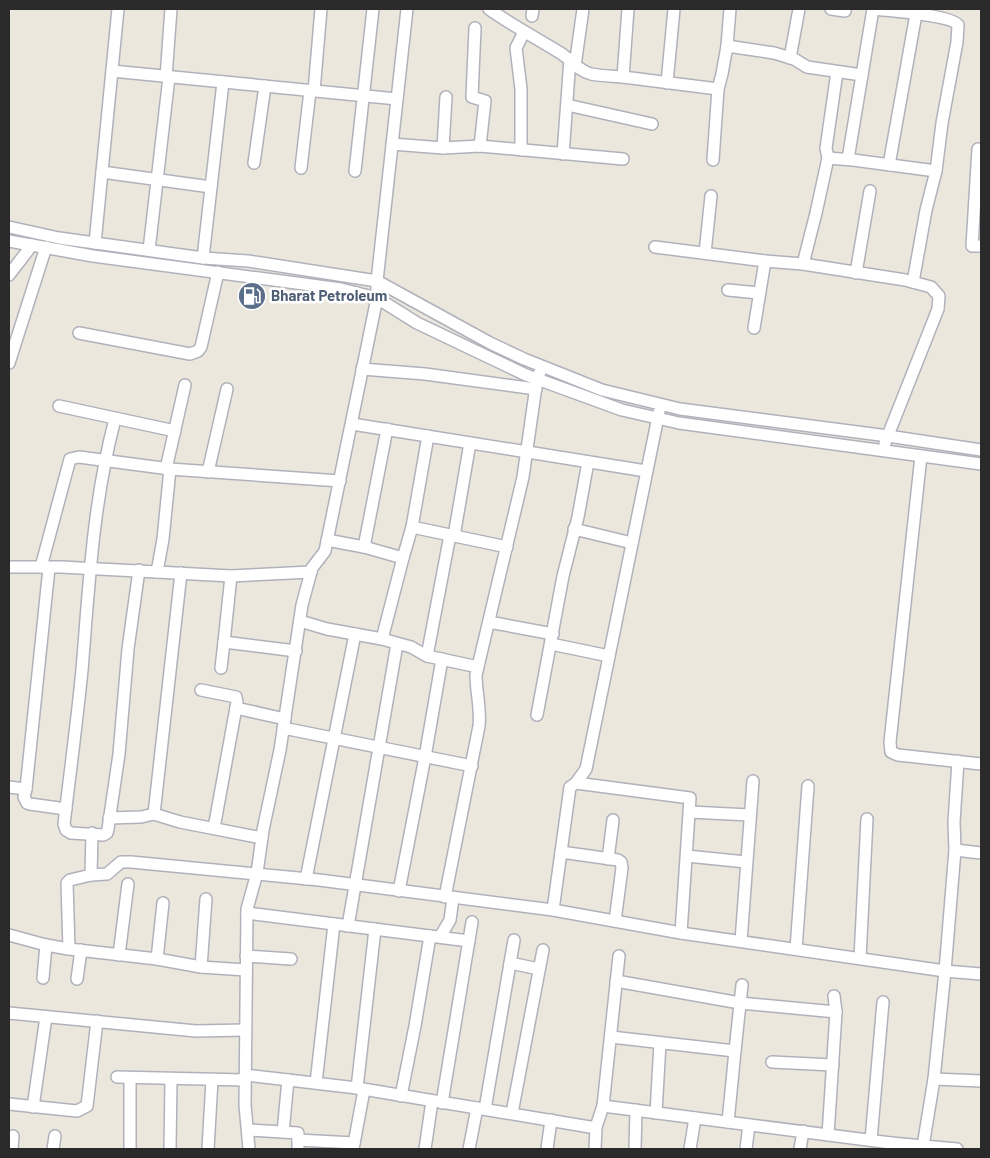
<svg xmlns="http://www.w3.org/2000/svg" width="990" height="1158" font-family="Barlow,sans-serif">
<rect width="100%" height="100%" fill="#ebe7dd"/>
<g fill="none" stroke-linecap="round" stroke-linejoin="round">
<defs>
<g id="minor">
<path d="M489,9c24,17 49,30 73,45 10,7 17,17 29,20 10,2 21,2 32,3"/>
<polyline points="628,9 623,77 718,89 722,74 727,46 774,53 794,59 807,67 862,75"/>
<polyline points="831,9 845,11 845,9"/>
<path d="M874,9c15,2 77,6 84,16l-1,17 -15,81 -6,48 -10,39 -13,72"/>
<polyline points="532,16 533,9"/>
<polyline points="475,28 472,97 485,101 480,146"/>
<polyline points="727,46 730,9"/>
<polyline points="790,58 799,9"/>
<polyline points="575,66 583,9"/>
<polyline points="112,71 397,99"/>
<polyline points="166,77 171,9"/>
<polyline points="667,83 674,9"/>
<polyline points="314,91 321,9"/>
<polyline points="567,105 652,124"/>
<polyline points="392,144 443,148 480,146 623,159"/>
<polyline points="443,148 446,97"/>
<polyline points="978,149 972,246 981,246"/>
<polyline points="521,150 521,89 516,48 524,32"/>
<polyline points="563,154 570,59"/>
<polyline points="828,158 826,148 837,72"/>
<polyline points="848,159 873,9"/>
<polyline points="713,160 718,89"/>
<polyline points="254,163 265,86"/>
<polyline points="889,165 916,14"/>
<polyline points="301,168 310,91"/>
<polyline points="355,171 373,9"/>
<polyline points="102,172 211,187"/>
<polyline points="9,227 59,238 203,258 248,261 377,281 490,343 524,359 602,390 680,409 888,436 981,450"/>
<polyline points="9,241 93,256 341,289 377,298 417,323 526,375 622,410 679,423 981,464"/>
<polyline points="95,243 118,9"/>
<polyline points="655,247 765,261 803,264"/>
<polyline points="149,250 169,77"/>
<polyline points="705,253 711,196"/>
<polyline points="203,258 223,82"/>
<polyline points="856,273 870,191"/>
<polyline points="9,275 32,245"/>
<polyline points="728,290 759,293"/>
<polyline points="754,328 765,261"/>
<polyline points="79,333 190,354 198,351 201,347 218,272"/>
<polyline points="9,363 46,247"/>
<polyline points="362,369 425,374 536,389"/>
<polyline points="59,406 175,431"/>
<path d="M115,419c-22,83 -26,166 -33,251 -5,51 -12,103 -18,154l2,6 5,3 32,2 4,-2 1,-4 11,-75 9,-105 11,-79"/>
<polyline points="352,424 646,471"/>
<polyline points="428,436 412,527 507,547"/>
<polyline points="885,443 938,309 939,296 931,287 905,280 803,264 816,213 828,158 853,160 936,171"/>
<polyline points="921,456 890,742 891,752 898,755 981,764"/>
<polyline points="166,469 185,385"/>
<polyline points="208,472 227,389"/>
<polyline points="574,529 632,543"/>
<polyline points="454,536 470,443"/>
<polyline points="327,540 364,547 403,558 382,639"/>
<polyline points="364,547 387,429"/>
<polyline points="403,558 412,527"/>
<polyline points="9,567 61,567 157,572"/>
<polyline points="41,567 70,459 79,457 170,469"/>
<polyline points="49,568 26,789 24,797 27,803 30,804 66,809"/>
<polyline points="311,572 231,576 157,572 163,539 170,469 340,481"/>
<polyline points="231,576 224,642 296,651"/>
<polyline points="300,621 327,629 382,639 411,647 427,656 478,667"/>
<polyline points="489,622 553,634"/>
<polyline points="551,644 609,656"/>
<polyline points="427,656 450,535"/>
<polyline points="221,668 224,642"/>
<polyline points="201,690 236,697 237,702 214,828"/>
<polyline points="236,708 285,719"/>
<polyline points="537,715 563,576 578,517 588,462"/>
<polyline points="283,728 472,766"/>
<polyline points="576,783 690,798 681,933"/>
<polyline points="9,787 26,789"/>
<polyline points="690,812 750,815"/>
<polyline points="154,814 181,573"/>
<polyline points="109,818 141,817 154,814 180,822 262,838"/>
<polyline points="955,850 981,853"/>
<polyline points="561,852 618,860 621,862 622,868 615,921"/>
<polyline points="687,856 746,862"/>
<polyline points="608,859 613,820"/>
<polyline points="91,875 92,833"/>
<polyline points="306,879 355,634"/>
<polyline points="399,891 425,757 442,659"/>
<path d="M445,897l34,-171c2,-17 -3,-34 -3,-51l47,-198 14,-98 3,-7"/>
<polyline points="553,910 570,787 576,783 586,769 659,412"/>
<polyline points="247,913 469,941"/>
<polyline points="348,926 397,644"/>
<polyline points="9,935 46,945 69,949 157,959 201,967 246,970"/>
<polyline points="440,937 450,920 453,898"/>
<polyline points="741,941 753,781"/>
<polyline points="69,949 67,883 70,880 91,875 107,874 121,862 131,862 319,880 553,910 681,933 945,971 981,974"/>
<polyline points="796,949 808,786"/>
<polyline points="119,955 128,884"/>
<polyline points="246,956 291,959"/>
<polyline points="860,958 867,819"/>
<polyline points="157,959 163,903"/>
<polyline points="510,963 539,969"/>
<polyline points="201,967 206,899"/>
<polyline points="43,978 46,945"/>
<polyline points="77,979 81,950"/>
<polyline points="616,981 740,1003 836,1012"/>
<polyline points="9,1013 196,1031 245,1030"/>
<polyline points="611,1037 735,1051 728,1122"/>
<polyline points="735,1051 742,985"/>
<polyline points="772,1062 833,1065"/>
<polyline points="245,1075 357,1088 590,1127 596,1127 603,1106 619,956"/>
<polyline points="117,1077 245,1080"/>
<polyline points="934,1079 981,1081"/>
<polyline points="316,1083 334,924"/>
<polyline points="357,1088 375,929"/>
<polyline points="401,1096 415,1026 430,936"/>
<polyline points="442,1103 472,922"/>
<polyline points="9,1104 77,1111 87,1106 97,1021"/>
<polyline points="603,1106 891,1143"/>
<polyline points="33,1107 46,1017"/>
<polyline points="485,1109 514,940"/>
<polyline points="512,1113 543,950"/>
<polyline points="656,1113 660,1043"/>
<polyline points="248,1130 298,1133 298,1149"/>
<polyline points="283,1132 288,1080"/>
<polyline points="828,1135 836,1012 834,996"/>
<polyline points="298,1140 354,1143"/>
<polyline points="871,1140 883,1002"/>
<polyline points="923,1146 934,1079 945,971 955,850 954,822 958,761"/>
<polyline points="12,1149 13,1136"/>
<polyline points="53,1149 55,1136"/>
<polyline points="130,1149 130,1078"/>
<polyline points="170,1149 171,1079"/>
<polyline points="208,1149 212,1080"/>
<polyline points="249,1149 245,1105 247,909 257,873 263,830 280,750 302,605 312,568 325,551 377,298 377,281 407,9"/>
<polyline points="353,1149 364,1090"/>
<polyline points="425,1149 432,1101"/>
<polyline points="469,1149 477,1108"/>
<polyline points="547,1149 551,1120"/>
<polyline points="595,1149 596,1127"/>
<polyline points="635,1149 636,1110"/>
<polyline points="690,1149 695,1118"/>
<polyline points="746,1149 749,1125"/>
<polyline points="800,1149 803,1131"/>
<polyline points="890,1149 891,1143 957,1149"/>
</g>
</defs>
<!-- minor casing -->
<use href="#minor" stroke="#b1b1bc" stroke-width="14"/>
<!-- minor -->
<use href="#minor" stroke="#fff" stroke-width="11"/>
</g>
<!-- icons -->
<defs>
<symbol id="fuel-disc" viewBox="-11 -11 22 22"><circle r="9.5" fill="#5c6f8a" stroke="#fff"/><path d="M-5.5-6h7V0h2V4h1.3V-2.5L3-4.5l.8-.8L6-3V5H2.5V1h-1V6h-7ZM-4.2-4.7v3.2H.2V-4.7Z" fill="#fff"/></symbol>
</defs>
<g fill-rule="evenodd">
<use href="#fuel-disc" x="236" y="280" width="32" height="32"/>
</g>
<g text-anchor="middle" stroke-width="5" stroke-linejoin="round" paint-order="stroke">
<!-- service labels -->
<g font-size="15" font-weight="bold" fill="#4e5e75" stroke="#fff" text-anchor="start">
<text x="271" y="301">Bharat Petroleum</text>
</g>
</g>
<!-- border -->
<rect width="990" height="1158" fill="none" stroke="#2a2a2a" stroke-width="20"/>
</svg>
